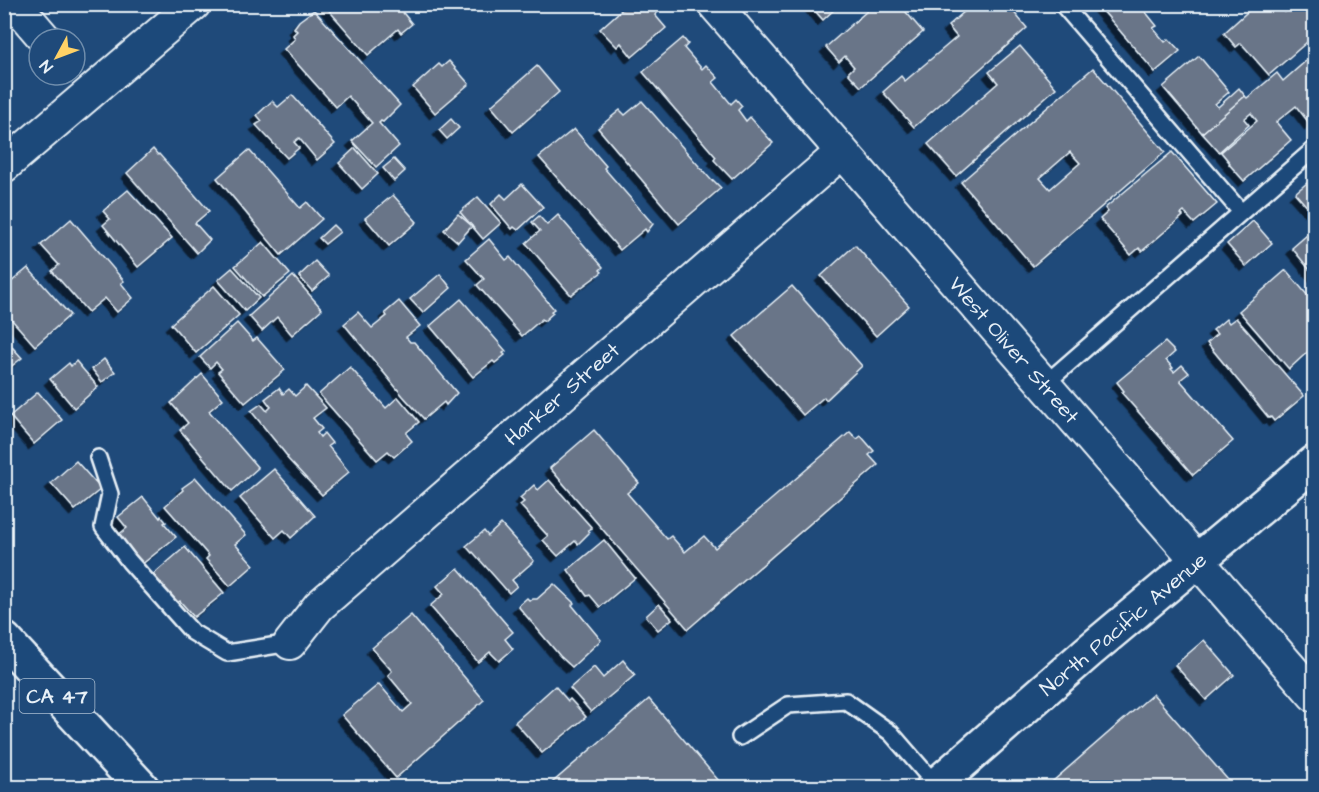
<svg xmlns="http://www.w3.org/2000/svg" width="1319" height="792" font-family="'Architects Daughter',sans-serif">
<defs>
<filter id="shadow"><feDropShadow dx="-5.5" dy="5.5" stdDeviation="0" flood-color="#0009"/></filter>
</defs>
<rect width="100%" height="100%" fill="#1f4a7a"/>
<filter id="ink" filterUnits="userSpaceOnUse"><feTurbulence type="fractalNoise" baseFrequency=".0167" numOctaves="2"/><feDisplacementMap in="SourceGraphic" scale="12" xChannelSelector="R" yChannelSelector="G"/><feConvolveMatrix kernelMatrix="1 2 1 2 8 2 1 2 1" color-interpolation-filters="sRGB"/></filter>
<g filter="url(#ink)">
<!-- building -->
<g fill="#697588" stroke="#e8f1f8" stroke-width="1.5" fill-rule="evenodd" filter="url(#shadow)">
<polygon points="326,4 396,4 412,24 401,33 398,29 368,55 325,6"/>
<polygon points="628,4 654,4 659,11 655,15 666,28 632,57 621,43 617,47 600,29"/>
<polygon points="809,4 840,4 823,20"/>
<polygon points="875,4 899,4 923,32 861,87 848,73 854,67 845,56 839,62 826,47"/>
<polygon points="973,4 1007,4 1027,28 914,127 883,92 901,76 905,81 957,37 948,26"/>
<polygon points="1097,4 1133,4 1136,8 1140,5 1157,26 1153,28 1165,42 1169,39 1180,51 1155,72"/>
<polygon points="1256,4 1261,4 1266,10 1275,4 1281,11 1283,9 1285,12 1294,4 1301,4 1308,13 1314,8 1314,36 1269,75 1241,43 1236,47 1224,33"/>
<polygon points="314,10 400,105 383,122 381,121 379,123 399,146 376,167 352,141 372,123 348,96 336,107 284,49 295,39 293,35 297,31 294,28 299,21"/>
<polygon points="683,38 688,44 684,48 702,69 706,65 718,78 713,82 731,104 736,99 742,106 738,110 746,121 750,117 773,143 732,179 714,160 716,157 643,72"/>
<polygon points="1020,46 1056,88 956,176 928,144 998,83 989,72"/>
<polygon points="1314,54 1314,120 1310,124 1296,106 1276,122 1291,140 1244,181 1229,164 1230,163 1221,152 1257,121 1251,113 1244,119 1249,125 1219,152 1202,133 1245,96 1247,98 1277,73 1283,81"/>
<polygon points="1199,56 1229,92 1215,104 1218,107 1239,88 1245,96 1202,133 1163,87"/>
<polygon points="449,61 469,84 435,113 413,87 439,64 442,67"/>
<polygon points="537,66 559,92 513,132 491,106"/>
<path d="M1093,68l72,84 -132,114 -72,-84zM1070,152l10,11 -30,26 -10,-11z"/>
<polygon points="292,95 335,144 317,160 299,138 294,142 299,148 287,158 256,125 262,121 257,115 272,101 278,107"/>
<polygon points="642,101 712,181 713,180 721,188 679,224 598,128 620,110 625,115"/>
<polygon points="451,119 459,128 447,139 439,130"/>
<polygon points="574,129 606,166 604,168 653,224 647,232 645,229 620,250 539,157"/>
<polygon points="355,148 378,174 362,189 339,163"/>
<polygon points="153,149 158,155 159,154 209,211 195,223 210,240 197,253 127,173"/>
<polygon points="249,150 300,208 307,202 322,219 281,255 217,178"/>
<polygon points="1172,152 1217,204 1194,223 1184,212 1181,214 1183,216 1142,251 1139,248 1131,255 1100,219 1108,212 1105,208"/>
<polygon points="394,159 405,171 394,181 383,168"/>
<polygon points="1307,183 1314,192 1314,206 1310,210 1295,193"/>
<polygon points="522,184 543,207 518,230 514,227 512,229 491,204 501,194 506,199"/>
<polygon points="128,190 172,238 138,267 103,225 110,219 103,211"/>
<polygon points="393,195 417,222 389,246 365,218"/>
<polygon points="478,197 501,223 483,239 460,212"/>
<polygon points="458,214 472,226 458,242 444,230"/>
<polygon points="558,215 603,267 600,270 602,272 571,295 526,243 540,231 532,222 539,216 547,225"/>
<polygon points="71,219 124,281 121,283 133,298 117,312 105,298 88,312 52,271 59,265 41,245"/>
<polygon points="1253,221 1272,243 1246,266 1227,244"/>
<polygon points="333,225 340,232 325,244 319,238"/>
<polygon points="1314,229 1314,275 1292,248"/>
<polygon points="489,239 506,260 510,257 554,309 551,311 553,313 544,321 542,319 522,336 477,285 484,279 466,259"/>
<polygon points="263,242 290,274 262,297 235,266"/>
<polygon points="855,245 909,306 876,336 821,276"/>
<polygon points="315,261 329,276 312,291 299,276"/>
<polygon points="28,268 70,315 35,346 4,311 4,288"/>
<polygon points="232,268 259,298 245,311 218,280"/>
<polygon points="1286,270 1314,303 1308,309 1314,317 1314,346 1289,369 1239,311"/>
<polygon points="440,274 451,288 423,313 410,299"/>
<polygon points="293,276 322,309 292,335 277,317 262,331 249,316"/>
<polygon points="214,286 239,315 196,353 171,324"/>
<polygon points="792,286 862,366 826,400 824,397 803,415 734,336"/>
<polygon points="461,299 506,351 503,353 505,355 495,363 493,361 473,377 430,326"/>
<polygon points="399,301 420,326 406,337 410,342 414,342 457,393 446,405 444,402 424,419 403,396 344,324 358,312 372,328 387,316 385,313"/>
<polygon points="1236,318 1304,396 1274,421 1271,417 1269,418 1207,343 1217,334 1213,330 1226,319 1229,323"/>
<polygon points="237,323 253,341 257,338 285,370 245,403 218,372 222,369 216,362 210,368 200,357"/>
<polygon points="4,338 22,358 4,372"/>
<polygon points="1165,342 1175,352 1166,360 1173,368 1171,369 1174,372 1182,365 1189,373 1180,380 1233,441 1193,475 1122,393 1124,391 1117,382"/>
<polygon points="104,359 115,372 102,382 92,369"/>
<polygon points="76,361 98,387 74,408 50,379 69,363 71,366"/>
<polygon points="350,367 386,408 398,397 419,422 407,432 407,435 412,441 394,457 388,451 377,460 319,394"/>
<polygon points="202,374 223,399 209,411 258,468 232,491 180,430 188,423 171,403"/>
<polygon points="306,386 326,408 313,418 322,429 317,433 320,437 324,433 332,443 328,446 349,472 322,495 287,458 288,457 251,411 261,404 267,411 271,407 265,399 279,388 283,394 289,389 295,396"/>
<polygon points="38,392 62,420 34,444 10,416"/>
<polygon points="594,430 639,483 627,493 667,539 671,536 685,552 704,536 715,548 850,432 857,439 861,436 874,451 869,455 878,465 688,629 550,468"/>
<polygon points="76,461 101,489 75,510 51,483"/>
<polygon points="274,469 315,516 291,538 284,530 275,538 240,498"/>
<polygon points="196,478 246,535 235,544 254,565 230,586 206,559 209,556 165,506 183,490 182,488"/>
<polygon points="549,480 592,528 588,530 590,532 578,544 575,541 558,556 543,540 548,536 520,505 524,502 520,498 534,485 538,490"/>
<polygon points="143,497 160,518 161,516 166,522 164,523 176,537 141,565 117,536 127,528 118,517"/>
<polygon points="501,524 534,561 512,580 517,586 509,593 473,552 472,553 466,546 484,531 488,536"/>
<polygon points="604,540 635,578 600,607 590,595 587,596 568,570"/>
<polygon points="185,547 224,593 194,617 180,601 173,606 149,578"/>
<polygon points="458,568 513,632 505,639 513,649 499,661 490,652 478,662 430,606 444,594 437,586"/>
<polygon points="554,584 574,603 572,605 601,640 572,667 560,656 518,606 527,598 530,601 533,599 537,599"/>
<polygon points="659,604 672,619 658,630 646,616"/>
<polygon points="411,615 484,700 396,778 342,715 379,684 403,712 412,704 388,675 392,671 372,648"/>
<polygon points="1204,640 1234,675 1206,700 1175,665"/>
<polygon points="623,660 635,675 591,712 570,688 594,667 603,678"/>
<polygon points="555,686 568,701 570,699 586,717 542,753 515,722"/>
<polygon points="1153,694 1235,788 1045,788"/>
<polygon points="649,699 725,788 546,788"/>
</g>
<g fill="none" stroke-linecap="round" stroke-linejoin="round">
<defs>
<g id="service">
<polyline points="1062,4 1241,212"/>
<polyline points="1045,384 1314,149"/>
<polyline points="98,458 110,494 103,527 129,561 192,632 227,653 290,643"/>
<polyline points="740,737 788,705 846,701 891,733 936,785"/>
</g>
<g id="minor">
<polyline points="15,4 45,39"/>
<polyline points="714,4 1314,695"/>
<polyline points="4,166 194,4"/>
<polyline points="290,643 319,606 842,152"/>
</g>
<polyline id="secondary" points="933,788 1088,652 1314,463"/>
<polyline id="motorway" points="4,639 142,788"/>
</defs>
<!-- service casing -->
<use href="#service" stroke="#e8f1f8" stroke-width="20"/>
<!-- minor casing -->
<use href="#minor" stroke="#e8f1f8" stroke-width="36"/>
<!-- secondary casing -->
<use href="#secondary" stroke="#e8f1f8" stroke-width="38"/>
<!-- motorway casing -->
<use href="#motorway" stroke="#e8f1f8" stroke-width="38"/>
<!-- service -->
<use href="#service" stroke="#1f4a7a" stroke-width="15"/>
<!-- minor -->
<use href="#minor" stroke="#1f4a7a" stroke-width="32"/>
<!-- secondary -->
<use href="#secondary" stroke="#1f4a7a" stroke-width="33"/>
<!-- motorway -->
<use href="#motorway" stroke="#1f4a7a" stroke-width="33"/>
</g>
</g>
<g text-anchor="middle" stroke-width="4.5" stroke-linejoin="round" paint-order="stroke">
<!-- shield labels -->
<rect fill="#1f4a7a" stroke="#acbfd2" stroke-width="1.5" x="19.5" y="679" width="75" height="34" rx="4.5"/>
<g font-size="20" font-weight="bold" fill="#e8f1f8">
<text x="57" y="703">CA 47</text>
</g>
<!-- street labels -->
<g font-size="21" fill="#e8f1f8" stroke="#1f4a7a">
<text transform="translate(1014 350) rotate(49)" y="7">West Oliver Street</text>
<text transform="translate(562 394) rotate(-41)" y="7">Harker Street</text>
<text transform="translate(1123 624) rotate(-40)" y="7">North Pacific Avenue</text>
</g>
</g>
<!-- margin -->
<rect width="1319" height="792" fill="none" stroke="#1f4a7a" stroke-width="24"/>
<rect x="12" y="12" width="1295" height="768" fill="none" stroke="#e8f1f8" stroke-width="2" filter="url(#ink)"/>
<!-- north arrow -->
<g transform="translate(57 57) rotate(229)"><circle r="28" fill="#1f4a7a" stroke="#6f8dac" stroke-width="1.5"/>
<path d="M0-4.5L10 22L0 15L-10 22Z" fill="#ffd166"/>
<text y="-9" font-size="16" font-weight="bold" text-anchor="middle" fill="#e8f1f8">N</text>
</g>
</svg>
